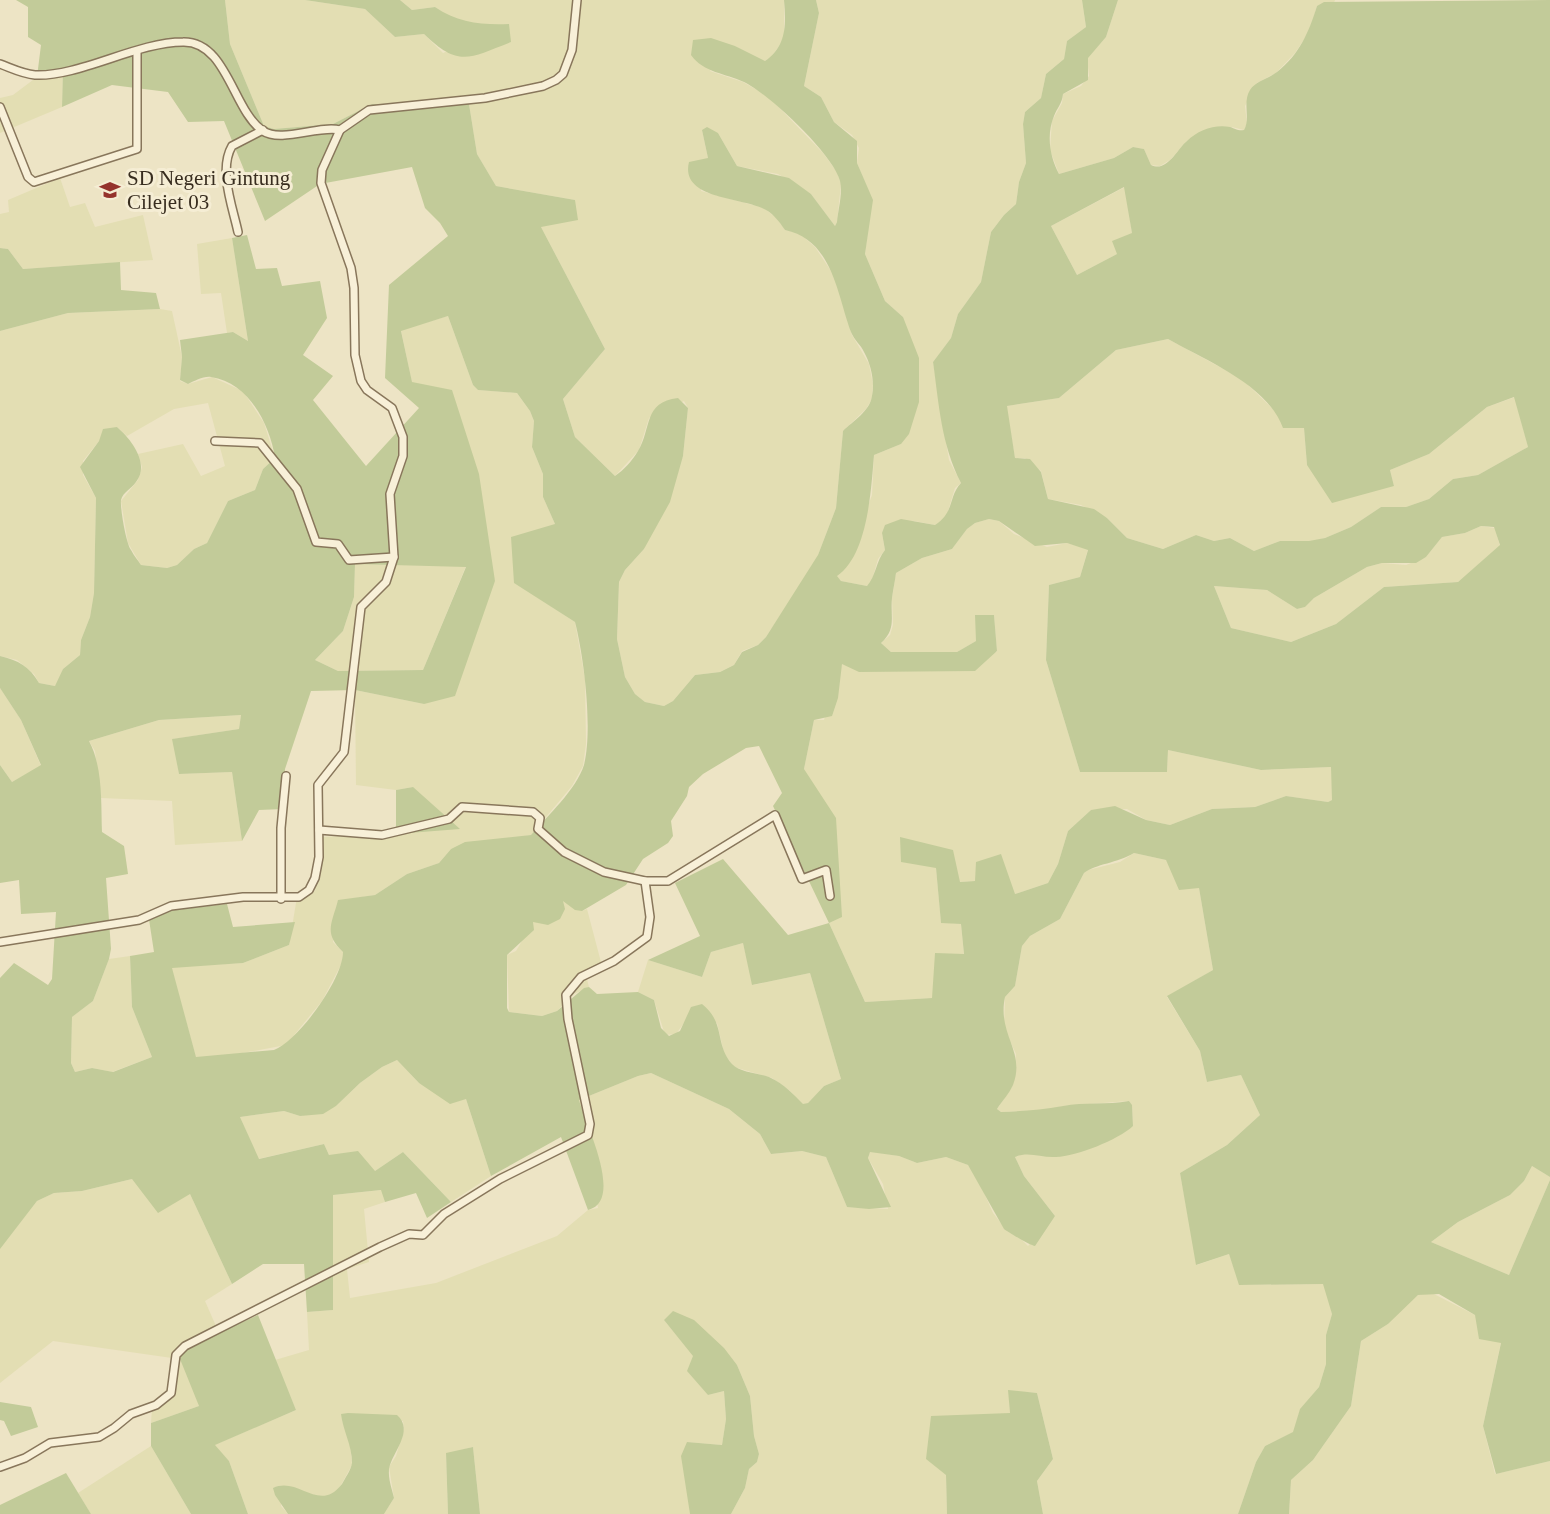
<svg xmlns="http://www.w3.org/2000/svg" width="1550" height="1514" font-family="'Times New Roman',serif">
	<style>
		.farmland { fill: #e3deb3 }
		.green { fill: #c2cb99; fill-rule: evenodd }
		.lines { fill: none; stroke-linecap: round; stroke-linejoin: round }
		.minor-casing { stroke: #88765b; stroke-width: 10 }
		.minor { stroke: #f8f0d8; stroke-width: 7 }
		.labels { text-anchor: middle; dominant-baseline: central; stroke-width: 6; stroke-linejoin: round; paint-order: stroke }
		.poi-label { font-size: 21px; fill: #382d1f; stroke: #f5edd4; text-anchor: start }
	</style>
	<rect width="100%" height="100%" fill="#ede4c5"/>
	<!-- farmland -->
	<g class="farmland">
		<polygon points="225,0 305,0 365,9 395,37 424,34 443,53 509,25 482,25 451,18 435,7 412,10 400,0 784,0 784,39 772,56 765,61 759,60 735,46 710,71 743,82 768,96 823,153 837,172 841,184 837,222 835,226 811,194 778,174 737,166 718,133 702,130 708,158 701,191 764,208 779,220 785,230 799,233 815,247 835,277 852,335 869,364 873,384 872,399 866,409 843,431 836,508 818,555 868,506 872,495 874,455 901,444 903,317 885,301 865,254 872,200 857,163 859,148 852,135 834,122 821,97 804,86 819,13 816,0 1082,0 1086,27 1067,41 1064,59 1046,74 1041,98 1025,112 1023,124 1026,163 1019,182 1016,204 1004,215 991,232 981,282 958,314 951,338 933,362 949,460 961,483 955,488 946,518 935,525 914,521 882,533 885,550 878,559 872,580 867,586 841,581 819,556 766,637 758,645 742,651 734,665 720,672 695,675 673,701 664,706 645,702 635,694 625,677 617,639 619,582 625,570 644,549 683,456 688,408 684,401 649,418 639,450 615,476 575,437 563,399 605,349 541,227 575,200 496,186 477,154 468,98 438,106 372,104 333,124 274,129 264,126 230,44"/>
		<polygon points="1118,0 1335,0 1334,3 1317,6 1309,32 1295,53 1276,73 1257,83 1245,106 1247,124 1244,130 1232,127 1187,141 1170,160 1160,166 1151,165 1144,149 1133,147 1114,158 1059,174 1050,150 1052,121 1062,103 1063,94 1081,86 1089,76 1087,58 1106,37"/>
		<polygon points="63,69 62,107 0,133 0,98 13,95 37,77"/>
		<polygon points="60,178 70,207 85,203 95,227 143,215 153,260 23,269 8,249 0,248 0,214 9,212 8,200"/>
		<polygon points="1125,187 1132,233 1117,254 1077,275 1051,226"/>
		<polygon points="232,238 248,341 233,332 227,333 221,293 201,294 197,244"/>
		<polygon points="160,309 172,311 182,357 180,381 188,384 212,377 243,391 264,423 275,458 263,469 255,490 228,501 207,543 194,549 177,565 167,568 141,565 128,543 121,501 138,480 142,467 138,454 183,444 201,476 225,466 208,403 174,409 127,436 117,427 99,441 83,461 83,475 96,498 94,593 90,617 81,640 80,655 63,669 59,683 55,686 39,683 34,674 17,660 0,656 0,331 68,313"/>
		<polygon points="448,316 473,385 478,390 517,393 530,411 534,421 532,447 543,474 543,497 555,524 514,582 575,622 585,679 586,744 583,766 572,786 531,835 451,849 439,863 407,874 375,895 338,901 333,942 343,952 343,961 322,1001 286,1045 232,1055 196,1058 171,967 243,963 289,945 297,897 315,891 320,837 396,834 413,787 396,790 356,785 355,690 424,704 495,581 412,383 401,330"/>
		<polygon points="1168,339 1242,379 1278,414 1304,428 1307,465 1394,486 1390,470 1429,454 1487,407 1515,397 1528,447 1478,475 1453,479 1429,499 1406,507 1381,507 1351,527 1325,538 1309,542 1280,541 1254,551 1230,538 1214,541 1196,535 1163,549 1127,538 1107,518 1081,505 1048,499 1041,471 1025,458 1015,458 1006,406 1059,398 1116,350"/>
		<polygon points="989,519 999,521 1014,534 1047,547 1067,543 1088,549 1080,577 1049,585 1046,660 1080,772 1167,772 1168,750 1261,770 1332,767 1332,800 1328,802 1286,796 1255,807 1212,809 1170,825 1146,820 1127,809 1091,810 1068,831 1058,864 1048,883 1015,894 975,881 959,882 936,868 941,922 961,924 964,955 932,998 865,1002 829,923 804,769 814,720 824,720 842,664 997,652 994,615 976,641 957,652 891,652 881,643 890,635 893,625 892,598 896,573 922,558 952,549 967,529 975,523"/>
		<polygon points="1481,526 1495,528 1500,546 1458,582 1384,587 1336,624 1291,642 1231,628 1214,586 1267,590 1297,609 1305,607 1314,598 1367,567 1382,563 1406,565 1426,557 1442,537 1465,533"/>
		<polygon points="355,564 466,566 423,670 338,671 315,660 343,631 354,597"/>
		<polygon points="0,688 21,720 41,766 12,782 0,765"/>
		<polygon points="241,715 239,729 173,739 179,774 232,772 242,841 175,845 172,801 101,798 95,751 89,741 159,720"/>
		<polygon points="1134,853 1166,860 1199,888 1213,970 1167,997 1200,1051 1207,1082 1241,1075 1260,1115 1227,1145 1180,1173 1197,1265 1229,1254 1240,1285 1324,1284 1331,1306 1332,1314 1326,1335 1326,1364 1319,1387 1300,1410 1294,1432 1265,1446 1256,1462 1238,1514 1043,1514 1037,1481 1053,1459 1037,1393 1009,1391 1010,1413 946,1475 947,1514 731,1514 745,1488 749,1469 757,1462 759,1454 754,1436 750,1396 737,1365 664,1320 694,1356 708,1395 724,1391 726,1419 722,1445 687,1442 690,1514 480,1514 473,1447 446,1454 448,1514 384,1514 394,1498 389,1467 396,1456 404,1429 403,1421 342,1420 350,1441 352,1465 336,1494 329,1500 315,1501 286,1486 281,1506 288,1514 248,1514 229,1461 214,1445 296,1410 275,1360 309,1350 307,1312 333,1310 333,1195 382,1190 385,1202 364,1209 369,1262 347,1269 350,1298 436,1283 557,1236 588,1210 598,1208 579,1100 638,1076 651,1073 729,1109 760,1134 771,1154 802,1151 826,1157 847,1207 888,1209 883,1184 868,1158 870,1151 899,1156 917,1163 946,1157 968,1165 977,1177 993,1213 1008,1232 1015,1233 1028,1246 1055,1216 1024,1176 1015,1157 1024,1153 1057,1157 1133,1126 1132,1106 1129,1101 1063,1106 1045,1111 1001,1112 997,1109 1012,1087 1016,1054 1004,1028 1005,997 1015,986 1022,946 1030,936 1060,919 1084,873 1088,870 1120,862"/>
		<polygon points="563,900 582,911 587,909 602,966 585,972 589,987 574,994 557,1011 542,1016 509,1012 507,955 516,951 533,922"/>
		<polygon points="743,943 753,985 810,973 841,1079 824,1086 808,1103 803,1105 789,1090 772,1078 734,1067 724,1053 717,1023 690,1015 676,1034 665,1035 654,1000 638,992 648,960 702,977 711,952"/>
		<polygon points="130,956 132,1007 152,1057 112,1072 92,1068 75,1072 71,1063 72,1017 93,1001 109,959"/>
		<polygon points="397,1060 419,1083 466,1099 491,1176 451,1202 403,1152 375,1171 329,1155 324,1144 258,1159 240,1117 284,1111 300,1116 336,1106 360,1083 382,1067"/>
		<polygon points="1532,1166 1550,1177 1550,1180 1509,1275 1431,1242 1458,1222 1510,1195 1524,1181"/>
		<polygon points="132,1179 190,1194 232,1284 205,1301 219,1333 183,1349 199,1406 151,1423 152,1408 173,1393 179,1359 53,1341 0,1383 0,1248 37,1201 54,1193 82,1191"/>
		<polygon points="1432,1293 1475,1315 1501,1342 1483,1426 1495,1474 1550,1461 1550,1514 1289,1514 1291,1480 1313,1460 1351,1406 1361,1341 1388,1324 1410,1300 1418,1295"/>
		<polygon points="151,1446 191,1514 91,1514 78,1493"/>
	</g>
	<!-- green -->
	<g class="green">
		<path d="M16 0H225L230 44 264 126 274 129 333 124 372 104 438 106 468 98 477 154 496 186 575 200 578 220 541 227 605 349 563 399 575 437 615 476C624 470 632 461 638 451 652 428 643 402 678 398L688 408 683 456 670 502 644 549 625 570 619 582 617 639 625 677 635 694 645 702 664 706 673 701 695 675 720 672 734 665 742 652 758 645 766 637 818 555 836 508 843 431C853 421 870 411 872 396 875 382 871 364 864 352 861 345 854 340 851 332 837 295 833 240 785 230 779 221 772 212 762 208 737 197 680 198 689 162L708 158 702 130 707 127 718 133 737 166 789 178 811 194 835 226 837 222C838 210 843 193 840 181 833 154 769 94 744 82 725 73 704 73 691 55L693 40 711 38 735 46 765 61C787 46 786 24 784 0H816L819 13 804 86 821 97 834 122 857 141V163L873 200 865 254 885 301 903 317 919 358V402L909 434 901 444 874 455C871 490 868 555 837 576L841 581 867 586C876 576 876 561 885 550L882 533 885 525 901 519 935 525C955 512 948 497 961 483 941 444 939 404 933 362L951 338 958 314 981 282 991 232 1004 215 1016 204 1019 182 1026 163 1023 124 1025 112 1041 98 1046 74 1064 59 1067 41 1086 27 1082 0H1118L1106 37 1088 58V80L1063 94C1062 104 1057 108 1054 116 1046 135 1050 157 1059 174L1114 158 1133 147 1144 149 1151 165C1167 173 1177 149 1187 141 1198 130 1215 124 1230 127 1236 129 1238 131 1244 130 1251 118 1242 103 1250 90 1256 81 1268 79 1277 72 1299 55 1309 32 1317 6L1324 2 1550 0V1177L1532 1166 1524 1181 1510 1195 1458 1222 1431 1242 1509 1275 1550 1180V1461L1496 1474 1483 1426 1501 1343 1479 1339 1475 1315 1439 1294 1418 1295 1388 1324 1361 1341 1351 1406 1313 1460 1291 1480 1289 1514H1238L1256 1462 1265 1446 1293 1432 1300 1409 1319 1387 1326 1364V1335L1332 1314 1323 1284 1239 1285 1229 1254 1196 1265 1180 1173 1227 1145 1260 1115 1241 1075 1207 1082 1200 1051 1167 996 1213 970 1199 888 1179 890 1166 860 1134 853C1118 863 1095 864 1084 873L1060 919 1030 936 1022 946 1015 986 1005 997C997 1035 1026 1051 1013 1085 1009 1094 1002 1101 997 1109L1001 1112C1023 1111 1041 1110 1063 1106 1084 1102 1107 1105 1129 1101L1132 1105 1133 1126C1118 1140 1077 1156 1056 1157 1041 1158 1029 1151 1015 1157L1024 1176 1055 1216 1035 1246C1031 1246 1008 1232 1004 1229L968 1165 946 1157 917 1163 899 1156 870 1152 868 1158 891 1207 869 1209 847 1207 826 1157 802 1151 771 1154 760 1134 729 1109 651 1073 638 1076 579 1100C585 1123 625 1201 588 1210L561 1137 491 1176 466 1099 450 1104 419 1083 397 1060 382 1067 360 1083 336 1106 323 1114 300 1116 284 1111 240 1117 259 1159 324 1144 329 1155 358 1151 375 1171 403 1152 451 1202 427 1218 416 1193 385 1202 381 1190 333 1195V1310L307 1312 304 1264H263L232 1284 190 1194 158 1213 132 1179 82 1191 54 1193 37 1201 0 1249V978L14 963 48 985 52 979 56 912 21 914 19 880 0 883V765L12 782 41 765 21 720 0 688V656C18 660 30 667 39 683L55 686 63 669 80 655 81 640 90 617 94 593 96 498 80 467 99 441 103 429 117 427C132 440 150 464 136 482 131 489 123 492 121 500 120 508 126 543 131 550 134 556 138 560 141 565L167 568 177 565 194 549 207 543 228 501 255 490 263 469 275 458C270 424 248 382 211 377 203 376 195 381 188 384L180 380 182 357 180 340 233 332 248 341 232 238 247 235 256 269 277 268 282 286 320 281 327 318 303 355 333 376 313 400 366 466 419 408 385 378 389 285 448 236 440 223 425 208 412 167 320 184 265 221 224 121 188 122 168 92 112 85 62 107 63 69 37 77 41 45 28 37V7ZM1124 187 1132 233 1112 241 1117 254 1077 275 1051 226ZM448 316 473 385 478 390 517 393 530 411 534 421 532 447 543 474V497L555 524 511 537 514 583 575 622C584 657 593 729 584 765 576 790 548 815 531 835L465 842 451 849 439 863 407 874 375 895 338 900C332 924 323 933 343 952 343 979 299 1040 274 1050L196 1057 172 968 243 963 289 945 295 922 233 927 227 904 148 913 154 952 130 956 132 1007 152 1057 113 1072 92 1068 75 1072 71 1063 72 1017 93 1001 109 959 111 949 106 878 128 874 124 846 102 832C101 803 103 767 89 741L159 720 241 715 239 729 172 739 179 774 232 772 242 841 259 810 283 809 285 769 311 691 355 690 424 704 455 696 495 581 479 474 452 390 412 382 401 331ZM1168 339C1205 360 1268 385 1283 428H1304L1307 465 1332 503 1394 486 1390 470 1429 454 1487 407 1514 397 1528 447 1478 475 1453 479 1429 499 1406 507H1381L1351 527 1325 538 1309 541H1280L1254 551 1230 538 1214 541 1196 535 1163 549 1127 538 1107 518 1094 509 1048 499 1041 472 1030 459 1015 458 1007 406 1059 398 1116 350ZM989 519 999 521 1035 546 1067 543 1088 550 1080 577 1049 585 1046 660 1080 772H1167L1168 750 1261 770 1331 767 1332 800 1328 802 1286 796 1255 807 1212 809 1170 825 1146 820 1115 806 1091 810 1068 831 1058 864 1048 883 1015 894 1001 854 976 862 975 881 960 882 953 850 900 837 901 862 936 868 941 923 961 924 964 954 935 953 932 998 865 1002 829 923 842 917 836 818 804 769 814 720 832 716 838 698 842 664 859 672 975 671 997 651 994 615H975L976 641 957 652H891L881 643C897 629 890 616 892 598 893 590 895 581 896 573L922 558 952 549 967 529 975 523ZM1481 526 1494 527 1500 545 1458 582 1384 587 1336 624 1291 642 1231 628 1214 586 1267 590 1297 609 1305 607 1314 598 1367 567 1382 563H1416L1426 557 1442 537 1465 533ZM355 564 466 567 423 670 338 671 315 660 343 631 354 597ZM759 746 782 793 773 806 829 923 788 935 723 859 675 883 700 936 648 960 702 977 711 952 743 943 752 985 810 973 841 1079 824 1086 808 1103 803 1104C793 1094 784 1084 771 1078 760 1073 740 1073 732 1064 714 1043 726 1023 702 1004L691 1007 680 1031 669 1036 661 1028 654 1000 638 992 597 994 589 987 584 988 557 1011 542 1016 509 1012 507 1008V955L534 930 533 922 548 925 560 919 565 909 563 901 575 910 582 911 626 885 643 859 668 843 673 836 671 821 687 796 689 787 703 774 746 748Z"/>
		<path d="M305 0H400L412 10 435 7C458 23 482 25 509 24L511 42C469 58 459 68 424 34L395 37 365 9Z"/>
		<polygon points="0,248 8,249 23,269 120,262 121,290 156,293 160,309 68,313 0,331"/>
		<polygon points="413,787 460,829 396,834 396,790"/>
		<polygon points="673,1311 694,1320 724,1348 737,1365 750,1396 754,1436 759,1454 757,1462 749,1469 745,1488 731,1514 690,1514 681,1456 687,1442 722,1445 726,1419 724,1391 708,1395 687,1371 693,1356 664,1320"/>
		<polygon points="258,1315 296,1410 215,1445 229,1461 248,1514 191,1514 151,1446 151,1423 199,1406 180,1359 183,1349"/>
		<polygon points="1008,1390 1037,1393 1053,1459 1037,1481 1043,1514 947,1514 946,1475 926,1459 931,1416 1010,1413"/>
		<polygon points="0,1402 31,1407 38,1427 11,1436 4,1421 0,1420"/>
		<path d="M348 1413 397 1415C415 1431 392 1452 389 1469 388 1479 392 1489 394 1498L384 1514H288L275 1495 273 1488C299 1476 319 1514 342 1484 345 1478 351 1470 352 1463 352 1445 343 1431 341 1414Z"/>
		<polygon points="473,1447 480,1514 448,1514 446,1453"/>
		<polygon points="66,1473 91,1514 0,1514 0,1505"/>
	</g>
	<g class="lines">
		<!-- minor casing -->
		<g class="minor-casing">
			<g id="minor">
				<path d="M0 64C11 68 23 74 35 75 79 77 137 42 183 42 227 41 233 111 263 131 281 143 319 125 340 130L369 110 485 98 543 86 556 80 563 74 572 50 577 0"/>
				<polyline points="0,107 28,177 34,182 137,149 137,51"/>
				<path d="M238 232C233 208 218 170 232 146L263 130"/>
				<polyline points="215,441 260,443 297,489 316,542 338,544 349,560 394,557"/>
				<polyline points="319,830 382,835 449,819 462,807 533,812 540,818 538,829 564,852 604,872 645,881 668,881 775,815 802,879 826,870 830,896"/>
				<polyline points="281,899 281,828 286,776"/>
				<polyline points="0,942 139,920 171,906 243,897 299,897 309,890 315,878 319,857 318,785 344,752 361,607 386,582 394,557 390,494 403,456 403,437 392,408 367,390 361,381 355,355 354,288 351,268 321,183 322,170 340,130"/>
				<polyline points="0,1467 25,1458 50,1443 99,1437 114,1428 131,1414 156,1405 171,1393 176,1355 185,1346 380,1247 409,1234 423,1235 444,1214 500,1179 588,1135 590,1124 568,1019 566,995 581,977 614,961 647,937 650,917 645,881"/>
			</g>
		</g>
		<!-- minor -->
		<use href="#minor" class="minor"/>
	</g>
	<!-- icons -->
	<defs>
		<g id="school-bare" transform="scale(1.62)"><path d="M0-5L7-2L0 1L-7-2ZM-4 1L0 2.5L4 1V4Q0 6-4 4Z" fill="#95332d" stroke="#f5edd4" stroke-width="2.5" paint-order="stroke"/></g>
	</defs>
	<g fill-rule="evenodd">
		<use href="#school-bare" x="110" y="190"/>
	</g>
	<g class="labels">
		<!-- poi labels -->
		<g class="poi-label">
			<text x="127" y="178">SD Negeri Gintung<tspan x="127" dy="24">Cilejet 03</tspan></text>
		</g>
	</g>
</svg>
